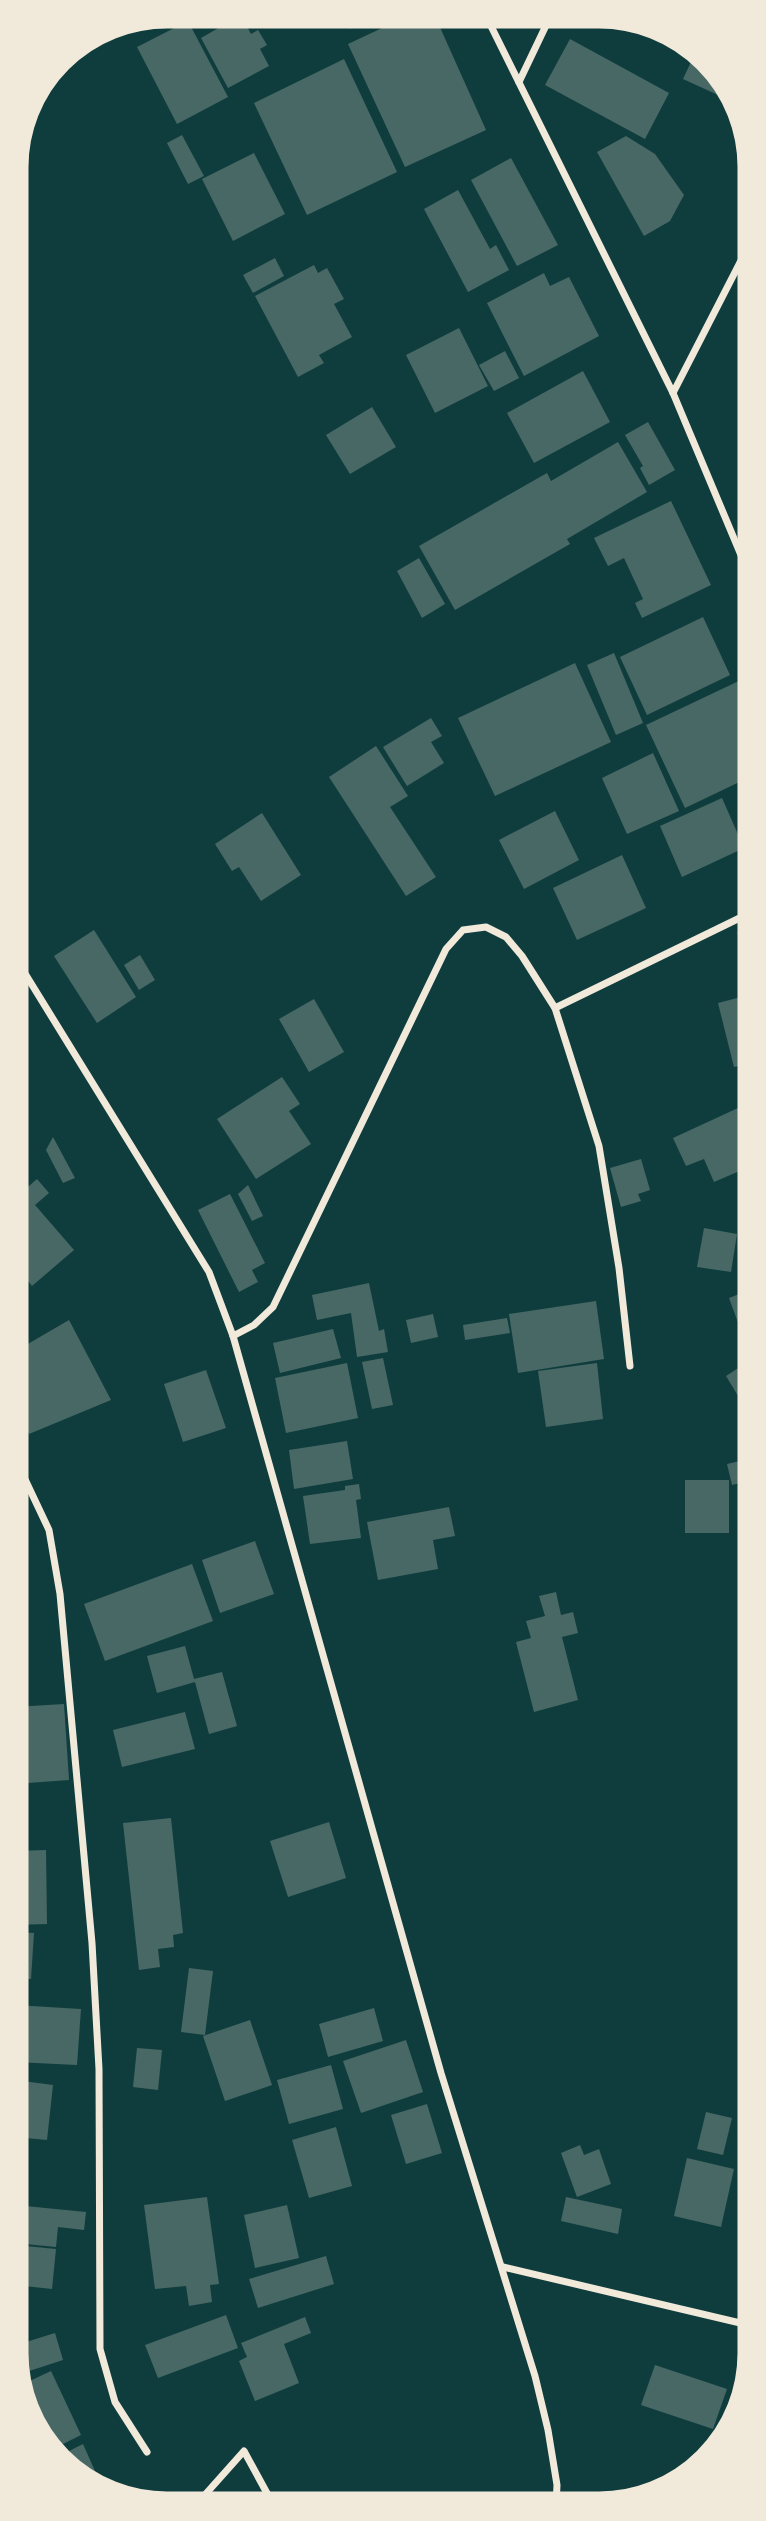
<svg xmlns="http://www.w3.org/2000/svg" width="766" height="2521" font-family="Helvetica,sans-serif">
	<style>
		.building { fill: #486865 }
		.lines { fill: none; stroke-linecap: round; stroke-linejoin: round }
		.minor { stroke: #f1e9da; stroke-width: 7 }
		.rim { fill: none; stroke: #f1e9da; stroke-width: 9 }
	</style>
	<rect width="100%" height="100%" fill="#0f3d3e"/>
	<!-- building -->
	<g class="building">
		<polygon points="341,13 378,14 350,29"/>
		<polygon points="412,14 434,14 486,130 405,167 348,44"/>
		<polygon points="241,15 251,34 258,30 267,45 260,49 269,66 228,88 201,38"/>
		<polygon points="188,21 228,97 177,124 137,47"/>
		<polygon points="570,39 669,93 645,139 545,85"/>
		<polygon points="696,51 708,58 715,71 714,74 718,76 731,101 683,79"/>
		<polygon points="344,59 397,172 307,215 254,103"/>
		<polygon points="182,135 204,176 188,184 167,143"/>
		<polygon points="626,136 655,154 684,195 670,221 644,236 597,152"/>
		<polygon points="254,153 285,214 233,241 202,179"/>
		<polygon points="511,158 558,245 517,266 471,180"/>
		<polygon points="458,190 490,249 496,245 509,270 468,292 424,209"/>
		<polygon points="275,258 284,276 253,293 243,275"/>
		<polygon points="314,265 318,273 327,268 344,299 334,304 352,337 319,355 324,363 298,377 255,296"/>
		<polygon points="544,273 550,286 569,277 599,336 524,376 487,303"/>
		<polygon points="748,322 751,323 751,340 742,336"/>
		<polygon points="459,328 488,386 435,413 406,355"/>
		<polygon points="505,351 519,378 494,391 479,365"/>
		<polygon points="583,371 610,422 534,463 507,413"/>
		<polygon points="372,407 396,447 350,474 326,435"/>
		<polygon points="648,422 675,470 649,485 640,468 643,466 625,435"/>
		<polygon points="618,442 647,492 567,539 570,544 455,610 419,546 547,473 551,481"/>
		<polygon points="671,501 711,585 642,618 635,603 643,599 624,558 608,566 594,538"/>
		<polygon points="419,558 445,604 422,618 397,571"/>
		<polygon points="703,617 730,675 647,715 620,657"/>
		<polygon points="614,653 643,723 616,735 587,665"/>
		<polygon points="575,663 611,742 495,796 458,718"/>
		<polygon points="743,679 751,697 752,776 685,808 646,725"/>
		<polygon points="431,718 442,736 431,742 444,763 407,786 383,747"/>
		<polygon points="376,746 408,796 390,807 436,877 406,896 329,777"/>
		<polygon points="653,753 679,811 627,834 602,778"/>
		<polygon points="722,798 744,848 682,877 660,826"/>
		<polygon points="555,811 579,860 524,889 499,840"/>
		<polygon points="262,813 301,875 261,901 239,867 232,871 215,844"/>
		<polygon points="622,855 646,908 577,940 553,888"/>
		<polygon points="752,928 752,975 751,976 737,932"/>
		<polygon points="94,930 136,997 97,1023 54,956"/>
		<polygon points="140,955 155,980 139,990 124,965"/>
		<polygon points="741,997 752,1038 752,1063 734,1067 718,1003"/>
		<polygon points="314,999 344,1052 309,1072 279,1019"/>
		<polygon points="282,1077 300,1104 289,1111 311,1144 256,1179 217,1119"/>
		<polygon points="738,1108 752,1140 752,1156 746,1158 749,1167 714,1182 704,1159 686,1166 673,1138"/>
		<polygon points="53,1137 75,1178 63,1183 46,1150"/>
		<polygon points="641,1159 650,1190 638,1194 641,1201 621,1207 610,1168"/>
		<polygon points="37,1179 49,1193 35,1205 74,1250 32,1286 14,1263 14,1199"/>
		<polygon points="248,1185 263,1216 252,1221 238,1194"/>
		<polygon points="230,1194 265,1263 252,1270 258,1282 239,1292 198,1210"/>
		<polygon points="704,1228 737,1234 731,1272 697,1267"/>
		<polygon points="369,1283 379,1331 384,1329 388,1352 357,1357 351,1313 317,1320 312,1295"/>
		<polygon points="752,1289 752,1348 748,1350 729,1298"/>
		<polygon points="596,1301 604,1359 518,1373 509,1314"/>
		<polygon points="433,1314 438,1337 411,1343 406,1320"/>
		<polygon points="507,1318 510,1333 465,1340 463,1325"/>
		<polygon points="69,1320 111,1400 29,1434 14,1407 14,1352"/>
		<polygon points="14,1321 24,1335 14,1342"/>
		<polygon points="333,1329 341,1358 280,1373 273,1343"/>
		<polygon points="383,1358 393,1405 372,1409 362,1362"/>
		<polygon points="752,1359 752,1419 726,1376"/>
		<polygon points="347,1363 358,1418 286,1433 275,1378"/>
		<polygon points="597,1363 603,1419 546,1427 538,1371"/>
		<polygon points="206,1370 226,1428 183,1442 164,1384"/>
		<polygon points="347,1441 353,1479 294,1489 289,1450"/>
		<polygon points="744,1460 749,1481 732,1485 727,1464"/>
		<rect x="685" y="1480" width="44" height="53"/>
		<polygon points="359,1484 361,1499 356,1500 361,1538 310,1544 303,1496 345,1490 345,1486"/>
		<polygon points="449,1507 455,1536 433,1540 438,1569 378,1580 367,1522"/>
		<polygon points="255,1541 274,1594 220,1613 202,1560"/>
		<polygon points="192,1564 213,1621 105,1661 84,1604"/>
		<polygon points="556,1592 561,1615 573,1612 578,1633 562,1637 578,1700 534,1712 516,1642 531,1638 526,1621 545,1616 539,1596"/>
		<polygon points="185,1646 194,1679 222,1672 237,1726 209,1734 195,1682 157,1693 147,1656"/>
		<polygon points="64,1704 69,1780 14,1784 14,1707"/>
		<polygon points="185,1712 195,1749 122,1767 113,1730"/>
		<polygon points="171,1818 183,1933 173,1935 174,1947 158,1949 160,1967 139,1970 123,1823"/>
		<polygon points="329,1822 346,1878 288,1897 270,1841"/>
		<polygon points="46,1850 47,1924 15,1925 15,1851"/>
		<polygon points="15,1932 34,1933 31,1979 15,1978"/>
		<polygon points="189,1968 213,1971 205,2035 181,2032"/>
		<polygon points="15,2005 81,2009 77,2065 15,2062"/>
		<polygon points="374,2008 383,2041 328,2057 319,2024"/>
		<polygon points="250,2020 272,2085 225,2101 203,2036"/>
		<polygon points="406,2040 423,2092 361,2113 343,2061"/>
		<polygon points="137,2048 162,2050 158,2090 133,2087"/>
		<polygon points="331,2065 343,2109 289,2124 277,2080"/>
		<polygon points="15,2080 53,2085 47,2140 15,2137"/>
		<polygon points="427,2104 442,2153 406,2164 391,2115"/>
		<polygon points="706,2112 732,2118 723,2155 697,2149"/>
		<polygon points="336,2127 352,2186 309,2198 292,2140"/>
		<polygon points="580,2145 584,2155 599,2149 611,2184 577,2197 561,2153"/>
		<polygon points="687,2158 734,2169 721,2227 674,2216"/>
		<polygon points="207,2197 219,2284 210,2285 212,2302 189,2306 186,2286 155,2289 144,2205"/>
		<polygon points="566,2197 622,2209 618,2234 561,2221"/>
		<polygon points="15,2205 86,2212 84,2230 58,2227 56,2247 15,2243"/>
		<polygon points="287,2205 299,2258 255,2268 244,2215"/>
		<polygon points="15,2245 56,2249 52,2289 15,2285"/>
		<polygon points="326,2256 334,2284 258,2308 249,2279"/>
		<polygon points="226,2315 238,2348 158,2378 145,2345"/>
		<polygon points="305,2317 311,2333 284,2344 299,2383 255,2401 239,2361 247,2357 241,2343"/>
		<polygon points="21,2328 26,2342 55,2333 63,2360 17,2375 15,2368 15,2330"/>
		<polygon points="655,2365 727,2389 713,2429 641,2405"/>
		<polygon points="51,2371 81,2435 51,2450 17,2387"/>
		<polygon points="83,2444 102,2487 58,2463 55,2458"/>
	</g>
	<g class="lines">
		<!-- minor -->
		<g class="minor">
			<polyline points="485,14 673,393 751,579"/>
			<polyline points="519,82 551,15"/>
			<polyline points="673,393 751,241"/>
			<polyline points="13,954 209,1272 233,1336 441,2073 535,2376 548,2430 557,2485 556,2506"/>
			<polyline points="555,1008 752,912"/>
			<polyline points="233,1336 254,1325 273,1307 446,949 463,930 486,927 506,937 522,956 555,1008 599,1146 619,1268 630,1366"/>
			<polyline points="14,1456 49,1530 60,1594 92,1943 99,2069 100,2349 115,2402 147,2452"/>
			<polyline points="503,2267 753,2326"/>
			<polyline points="195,2506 244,2451 274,2506"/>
		</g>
	</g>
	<!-- crop -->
	<path d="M0 0H766V2521H0ZM167 24H599A143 143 0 0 1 742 167V2353A143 143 0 0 1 599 2496H167A143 143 0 0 1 24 2353V167A143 143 0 0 1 167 24Z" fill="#f1e9da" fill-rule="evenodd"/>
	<path class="rim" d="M167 24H599A143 143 0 0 1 742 167V2353A143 143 0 0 1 599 2496H167A143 143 0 0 1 24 2353V167A143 143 0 0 1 167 24Z"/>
</svg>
